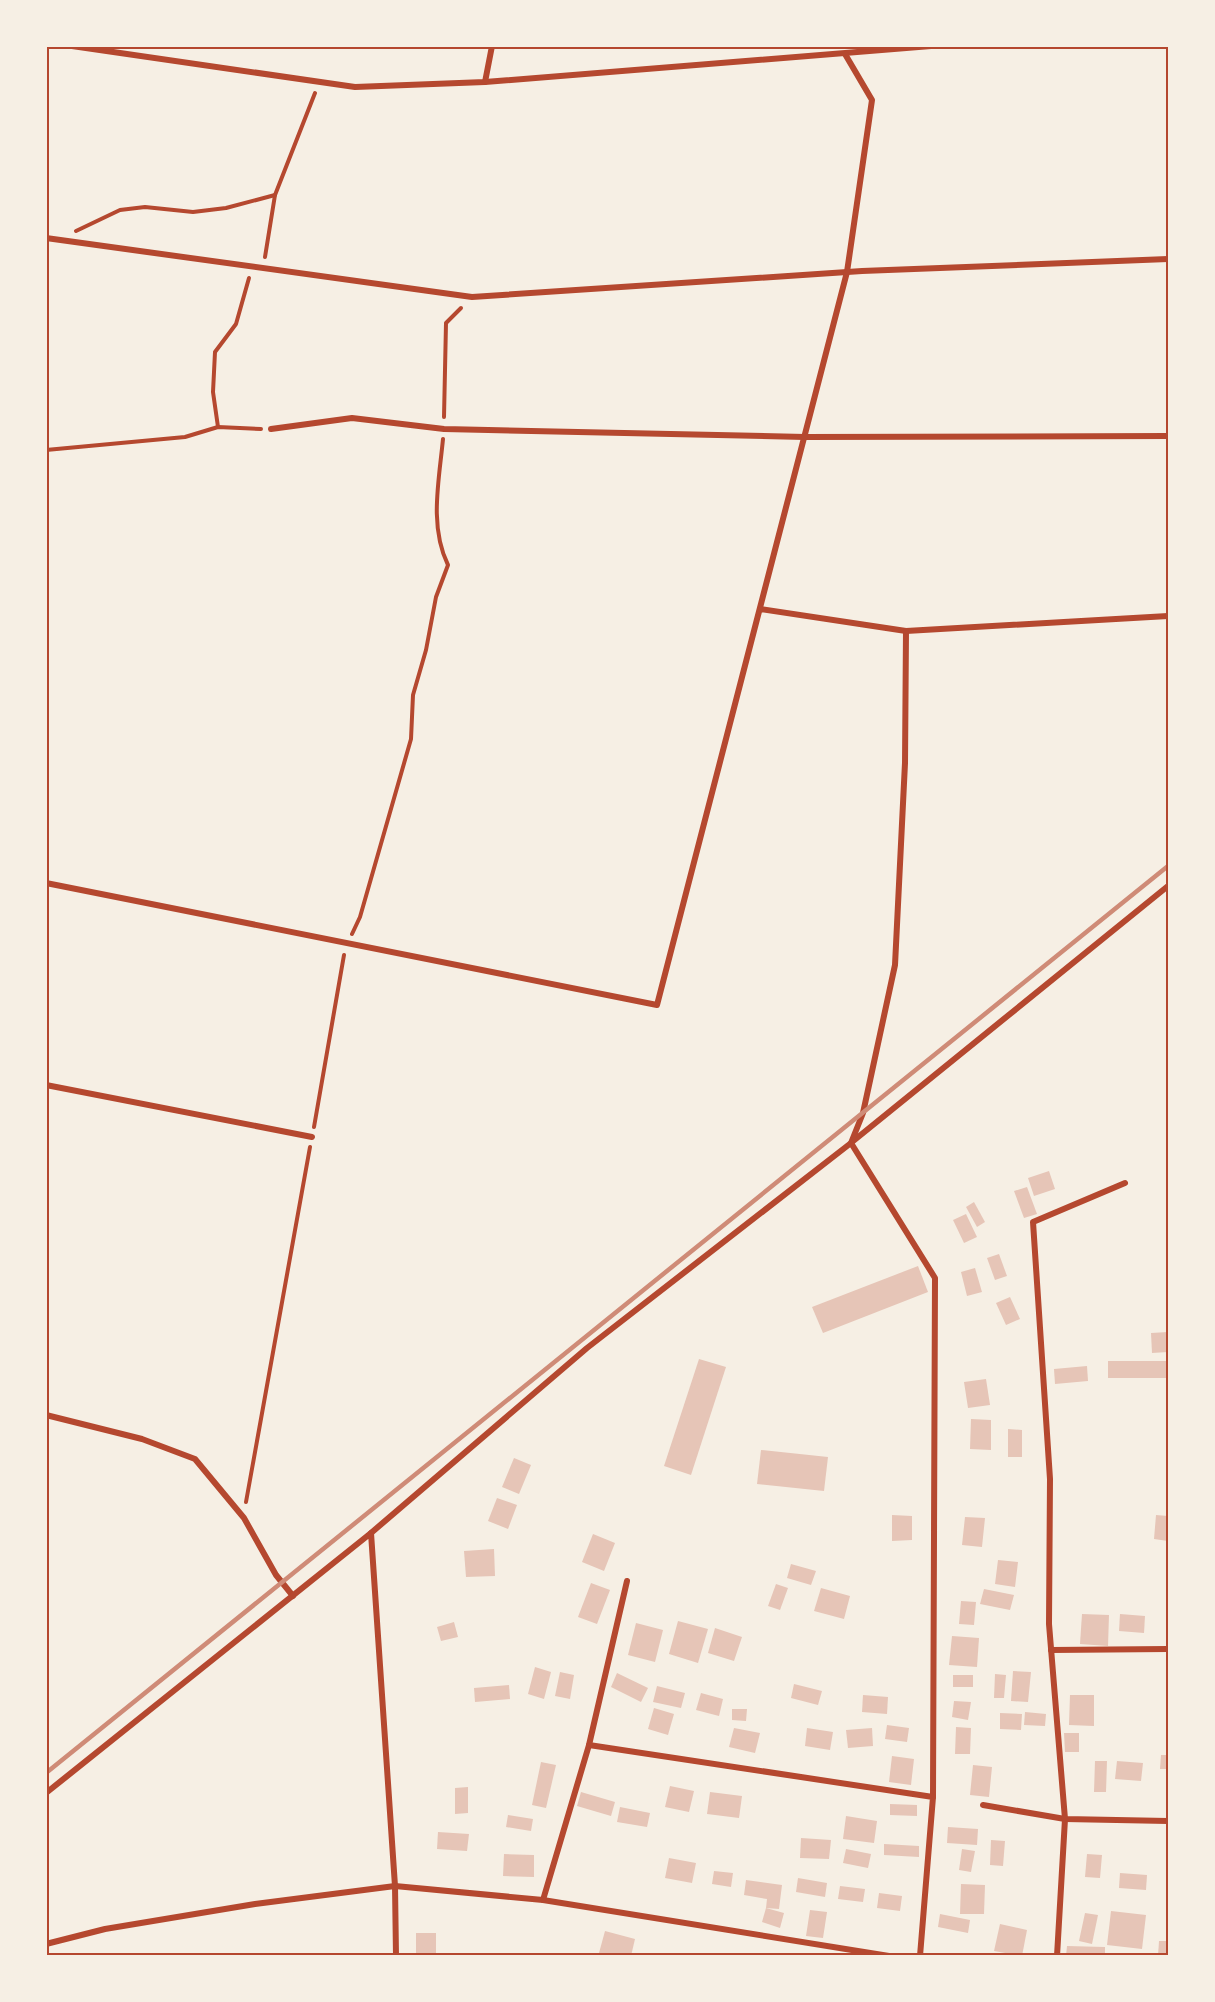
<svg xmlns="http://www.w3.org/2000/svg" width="1215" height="2002" font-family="Signika,sans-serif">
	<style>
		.building { fill: #e6c5b7 }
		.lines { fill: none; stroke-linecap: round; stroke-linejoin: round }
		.path { stroke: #b5482f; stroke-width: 4 }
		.minor { stroke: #b5482f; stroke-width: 6 }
		.rail { stroke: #cf8b77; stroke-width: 4.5 }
		.neatline { fill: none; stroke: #b5482f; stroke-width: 2 }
	</style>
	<rect width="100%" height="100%" fill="#f6efe4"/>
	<!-- building -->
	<g class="building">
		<polygon points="1049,1171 1055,1189 1034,1196 1028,1178"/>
		<polygon points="1027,1187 1037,1214 1024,1218 1014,1191"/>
		<polygon points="974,1202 985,1222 977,1227 966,1207"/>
		<polygon points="966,1214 977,1237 964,1243 953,1220"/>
		<polygon points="999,1254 1007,1276 995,1280 987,1258"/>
		<polygon points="918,1266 928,1292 823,1333 812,1307"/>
		<polygon points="975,1268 982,1292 967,1296 961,1272"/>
		<polygon points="1010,1297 1020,1319 1006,1325 996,1303"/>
		<polygon points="1168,1332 1168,1352 1152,1353 1151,1333"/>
		<polygon points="699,1359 726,1367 691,1475 664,1466"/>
		<rect x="1108" y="1361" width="60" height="17"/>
		<polygon points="1087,1366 1088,1381 1055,1384 1054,1369"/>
		<polygon points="986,1379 990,1405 968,1408 964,1382"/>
		<polygon points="971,1419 991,1420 991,1450 970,1449"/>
		<polygon points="1008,1429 1022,1430 1022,1457 1008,1457"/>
		<polygon points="761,1450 828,1457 824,1491 757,1484"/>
		<polygon points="514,1458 531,1465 519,1494 502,1487"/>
		<polygon points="497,1498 517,1505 508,1529 488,1521"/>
		<polygon points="892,1515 912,1516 912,1540 892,1541"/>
		<polygon points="1156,1515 1168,1516 1168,1541 1154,1539"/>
		<polygon points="965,1517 985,1518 982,1547 962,1545"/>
		<polygon points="593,1534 615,1543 604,1571 582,1562"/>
		<polygon points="494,1549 495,1576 466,1577 464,1551"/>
		<polygon points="998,1560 1018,1562 1015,1587 995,1584"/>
		<polygon points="791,1564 816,1571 811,1585 787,1578"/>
		<polygon points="591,1583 610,1590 597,1624 578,1617"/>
		<polygon points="776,1584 788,1588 780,1610 768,1606"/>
		<polygon points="821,1588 850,1596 844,1619 814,1611"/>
		<polygon points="984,1589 1014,1595 1010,1610 980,1604"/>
		<polygon points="961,1601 976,1602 974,1625 959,1624"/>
		<polygon points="1082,1614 1109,1615 1108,1646 1080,1644"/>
		<polygon points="1120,1614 1145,1616 1144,1633 1119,1631"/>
		<polygon points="678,1621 708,1629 698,1663 669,1654"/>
		<polygon points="454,1622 458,1637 441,1641 437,1627"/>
		<polygon points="636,1623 663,1630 655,1662 628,1655"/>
		<polygon points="715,1628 742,1637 734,1661 708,1653"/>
		<polygon points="952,1636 979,1638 977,1667 949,1665"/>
		<polygon points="535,1667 551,1672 544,1699 528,1694"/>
		<polygon points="1013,1671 1031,1672 1028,1702 1011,1701"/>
		<polygon points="560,1672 574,1675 570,1699 555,1696"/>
		<polygon points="617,1673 648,1688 641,1702 611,1687"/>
		<polygon points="995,1674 1006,1675 1004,1698 994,1698"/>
		<rect x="953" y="1675" width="20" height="12"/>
		<polygon points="794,1684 822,1691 818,1705 791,1698"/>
		<polygon points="509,1685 510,1699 475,1702 474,1688"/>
		<polygon points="657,1686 685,1693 681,1708 653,1702"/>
		<polygon points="701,1693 723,1699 719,1716 696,1710"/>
		<polygon points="863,1695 888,1697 887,1714 862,1712"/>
		<polygon points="1070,1695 1094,1695 1094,1726 1069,1725"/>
		<polygon points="954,1701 971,1702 968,1720 952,1717"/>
		<polygon points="654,1708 674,1714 668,1735 648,1729"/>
		<polygon points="732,1709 747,1709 746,1721 732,1720"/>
		<polygon points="1025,1712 1046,1714 1045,1726 1024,1725"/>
		<polygon points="1000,1713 1022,1714 1021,1730 1000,1729"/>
		<polygon points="887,1725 909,1728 907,1742 885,1739"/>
		<polygon points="956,1727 971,1728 970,1754 955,1754"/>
		<polygon points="734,1728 760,1733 755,1753 729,1747"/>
		<polygon points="807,1728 833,1732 830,1750 805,1746"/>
		<polygon points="872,1728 873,1746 848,1748 846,1730"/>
		<polygon points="1064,1733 1079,1733 1079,1752 1065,1752"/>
		<polygon points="1161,1755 1168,1755 1168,1769 1160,1769"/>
		<polygon points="892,1756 914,1759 911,1785 889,1782"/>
		<polygon points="1095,1761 1107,1761 1106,1792 1094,1792"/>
		<polygon points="1117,1761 1143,1763 1141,1781 1115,1779"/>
		<polygon points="541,1762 556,1765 546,1808 532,1805"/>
		<polygon points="973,1765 992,1767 989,1797 970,1795"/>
		<polygon points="670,1786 694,1791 689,1812 665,1807"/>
		<polygon points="468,1787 468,1813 455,1814 455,1788"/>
		<polygon points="581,1792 615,1802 611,1816 577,1806"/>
		<polygon points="710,1792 742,1796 739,1818 707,1814"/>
		<polygon points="890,1804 917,1805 917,1816 890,1815"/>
		<polygon points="620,1807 650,1813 647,1827 617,1822"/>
		<polygon points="508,1815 533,1819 531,1831 506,1827"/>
		<polygon points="846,1816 877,1821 874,1843 843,1839"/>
		<polygon points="948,1827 978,1829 977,1845 947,1843"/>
		<polygon points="438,1832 469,1834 467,1851 437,1849"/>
		<polygon points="801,1838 831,1840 829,1859 800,1858"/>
		<polygon points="991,1840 1005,1841 1003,1866 990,1865"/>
		<polygon points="884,1844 919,1846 919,1857 884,1855"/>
		<polygon points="846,1849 871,1854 868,1868 843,1863"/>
		<polygon points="962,1849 975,1851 971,1872 959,1870"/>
		<polygon points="504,1854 534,1855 534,1877 503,1876"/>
		<polygon points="1087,1854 1102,1855 1100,1878 1085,1877"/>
		<polygon points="669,1858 696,1863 692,1883 665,1878"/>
		<polygon points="714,1871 733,1873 731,1887 712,1884"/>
		<polygon points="1120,1873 1147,1875 1146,1890 1119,1888"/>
		<polygon points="798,1878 827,1883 825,1897 796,1892"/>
		<polygon points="746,1880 782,1885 779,1909 766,1908 767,1899 744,1895"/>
		<polygon points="961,1884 985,1885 984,1914 960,1914"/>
		<polygon points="840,1886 865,1889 863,1902 838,1899"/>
		<polygon points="879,1893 902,1896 900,1911 877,1908"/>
		<polygon points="766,1908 784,1913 780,1928 762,1922"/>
		<polygon points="810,1910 827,1912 823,1938 806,1936"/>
		<polygon points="1111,1911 1146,1915 1142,1949 1107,1945"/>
		<polygon points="1085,1913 1098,1915 1092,1944 1079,1941"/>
		<polygon points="940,1914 970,1920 968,1933 938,1927"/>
		<polygon points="1000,1924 1027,1930 1022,1956 994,1951"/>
		<polygon points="605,1931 635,1939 631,1956 599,1953"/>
		<rect x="416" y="1933" width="20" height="23"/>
		<polygon points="1159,1941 1168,1941 1168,1956 1158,1956"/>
		<polygon points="1067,1946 1105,1947 1105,1956 1066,1956"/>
	</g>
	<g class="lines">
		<!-- path -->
		<g class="path">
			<polyline points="76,231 120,210 145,207 193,212 226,208 275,195"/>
			<polyline points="265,257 275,195 315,93"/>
			<polyline points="444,417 446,323 461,308"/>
			<polyline points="218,427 213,392 215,352 236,324 249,278"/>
			<polyline points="46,450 185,437 218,427 261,429"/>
			<path d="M352 934 360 917 411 739 413 695 426 650 436 597 448 565C429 526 439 481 443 439"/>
			<polyline points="314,1127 344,955"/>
			<polyline points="246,1502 310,1147"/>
		</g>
		<!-- minor -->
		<g class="minor">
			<polyline points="72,46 355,87 485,82 931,46"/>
			<polyline points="485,82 492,46"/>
			<polyline points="46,238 472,297 862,271 1168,259"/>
			<polyline points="271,429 352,418 444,429 805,437 1168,436"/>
			<polyline points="760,609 906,631 1168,616"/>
			<polyline points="46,883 657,1005 847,272 872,100 845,54"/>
			<polyline points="46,1085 312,1137"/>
			<polyline points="852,1142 1168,886"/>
			<polyline points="851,1143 863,1113 895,965 905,763 906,631"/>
			<polyline points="46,1415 142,1439 195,1459 244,1518 276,1575 293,1596"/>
			<polyline points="371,1533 587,1348 851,1143 935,1278 933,1797"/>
			<polyline points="1051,1650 1168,1649"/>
			<polyline points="589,1745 627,1581"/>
			<polyline points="46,1793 371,1533 395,1886 396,1956"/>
			<polyline points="983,1805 1065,1819 1168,1821"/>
			<polyline points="543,1900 889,1956"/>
			<polyline points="46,1944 105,1929 255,1904 395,1886 543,1900 589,1745 933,1797 920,1956"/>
			<polyline points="1057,1956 1065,1819 1049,1624 1050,1479 1033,1222 1125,1183"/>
		</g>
		<!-- rail -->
		<polyline class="rail" points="46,1773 1168,866"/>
	</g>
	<!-- border -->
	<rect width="1215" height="2002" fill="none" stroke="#f6efe4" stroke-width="96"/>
	<rect x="48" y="48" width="1119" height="1906" class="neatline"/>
</svg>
